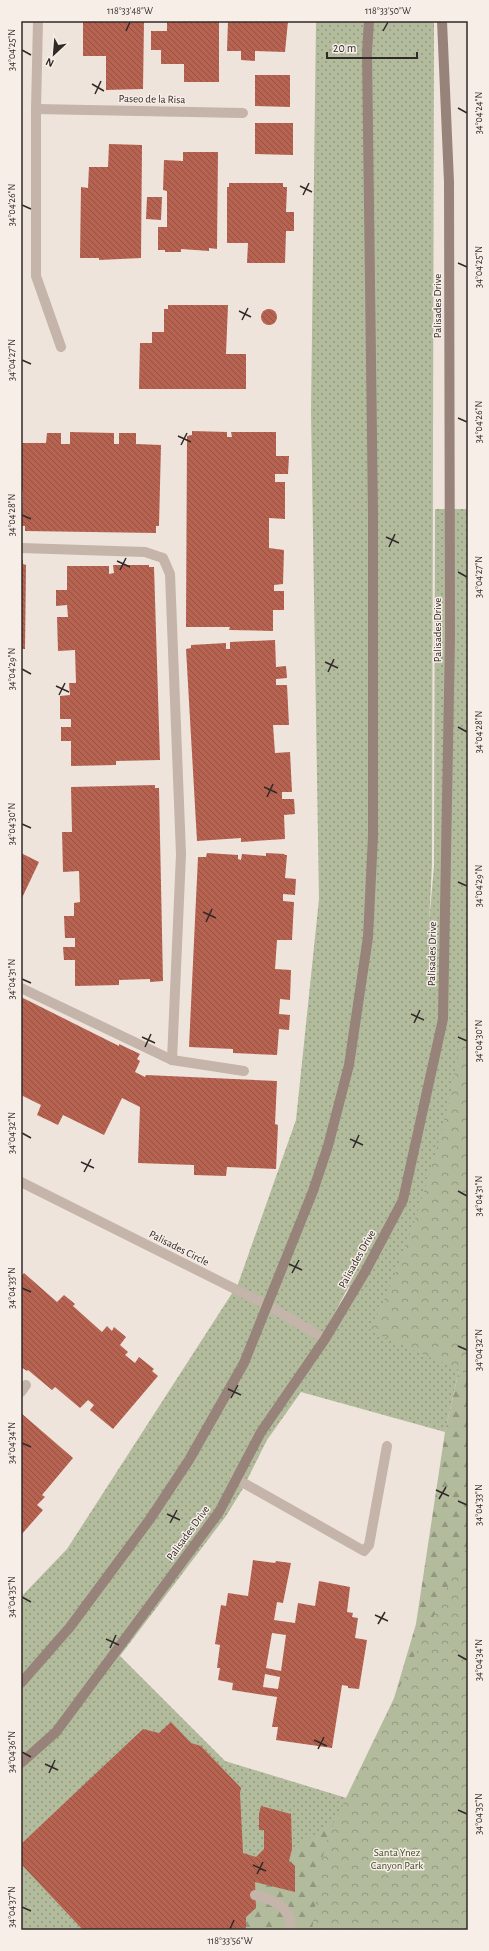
<svg xmlns="http://www.w3.org/2000/svg" width="489" height="1951" font-family="'Alegreya Sans',sans-serif">
	<style>
		.grass { fill: url(#grass-dots); fill-rule: evenodd }
		.forest { fill: url(#forest-firs) }
		.park { fill: url(#park-crowns) }
		.building { fill: url(#building-back-hatch); fill-rule: evenodd }
		.lines { fill: none; stroke-linecap: round; stroke-linejoin: round }
		.lane { stroke: #c4b4a9; stroke-width: 10 }
		.street { stroke: #c4b4a9; stroke-width: 10 }
		.secondary { stroke: #98837a; stroke-width: 10 }
		.ticks { fill: none; stroke: #322a28; stroke-width: 1.5 }
		.labels { text-anchor: middle; dominant-baseline: central; stroke-width: 3; stroke-linejoin: round; paint-order: stroke }
		.street-label { font-size: 11px; fill: #322a28; stroke: #f6eee7 }
		.park-label { font-size: 11px; fill: #444e2e; stroke: #f6eee7 }
		.neatline { fill: none; stroke: #322a28; stroke-width: 1.5 }
		.ticks-label { font-size: 10px; text-anchor: middle; fill: #322a28 }
	</style>
	<defs>
		<pattern id="grass-dots" width="8" height="8" patternUnits="userSpaceOnUse"><rect width="8" height="8" fill="#b3bb9d"/><path d="M2 2h.1M6 6h.1" fill="none" stroke="#929880" stroke-width="1.8" stroke-linecap="round"/></pattern>
		<pattern id="forest-firs" width="22" height="20" patternUnits="userSpaceOnUse"><rect width="22" height="20" fill="#b3bb9d"/><path d="M5 1l3.5 6h-7zM16 11l3.5 6h-7z" fill="#929880"/></pattern>
		<pattern id="park-crowns" width="20" height="18" patternUnits="userSpaceOnUse"><rect width="20" height="18" fill="#b3bb9d"/><path d="M2 6a3 3 0 1 1 6 0M12 15a3 3 0 1 1 6 0" fill="none" stroke="#929880"/></pattern>
		<pattern id="building-back-hatch" width="6" height="6" patternUnits="userSpaceOnUse"><rect width="6" height="6" fill="#b66351"/><path d="M-1 5l2 2M0 0l6 6M5-1l2 2" fill="none" stroke="#955243"/></pattern>
	</defs>
	<rect width="100%" height="100%" fill="#eee4db"/>
	<!-- grass -->
	<path class="grass" d="M316 21H434L432 865 429 923 434 866 435 509H468V1352H463L445 1432 301 1392 267 1440 242 1490 226 1516 120 1656 225 1761 363 1803 229 1930H21V1597L67 1549 238 1284 296 1120 319 899 311 412ZM351 1282 331 1336 324 1333Z"/>
	<!-- forest -->
	<polygon class="forest" points="463,1352 468,1352 468,1930 229,1930 224,1894 363,1803 416,1624 445,1432"/>
	<!-- park -->
	<g class="park">
		<path d="M468 983V1374L370 1331C408 1251 434 1168 453 1082 460 1049 463 1016 468 983Z"/>
		<polygon points="468,1545 468,1930 312,1930 321,1862 330,1831"/>
	</g>
	<!-- building -->
	<g class="building">
		<polygon points="83,21 144,21 143,89 106,90 106,56 83,56"/>
		<polygon points="167,21 219,21 219,82 184,82 184,64 161,64 161,50 151,50 151,31 167,31"/>
		<polygon points="228,21 288,21 285,52 255,51 255,61 241,60 241,51 227,51"/>
		<polygon points="255,75 290,75 290,107 255,106"/>
		<polygon points="255,123 293,123 293,155 255,154"/>
		<polygon points="109,144 142,145 141,258 99,260 99,258 80,258 81,187 88,188 89,167 108,167"/>
		<polygon points="183,152 218,152 217,249 209,248 209,251 181,249 181,252 165,252 165,250 158,250 158,227 167,227 167,191 163,190 164,160 183,161"/>
		<polygon points="229,183 283,183 283,187 287,187 286,212 294,212 294,231 286,231 285,263 247,263 248,243 227,243 227,187 229,187"/>
		<polygon points="147,197 162,197 161,220 146,219"/>
		<polygon points="168,305 228,305 226,354 246,354 246,389 139,389 140,343 152,343 152,332 164,332 164,309 168,309"/>
		<circle cx="269" cy="317" r="8"/>
		<polygon points="192,431 227,432 227,437 232,437 231,432 276,432 276,456 289,456 288,474 275,474 275,482 285,482 285,519 269,518 269,548 284,550 283,584 274,585 274,591 284,591 284,610 273,610 273,631 229,630 230,627 186,627 187,436 192,435"/>
		<polygon points="70,432 114,433 114,444 119,444 119,433 136,433 136,444 161,445 159,526 156,526 156,533 25,531 25,526 22,526 23,491 21,491 22,443 46,443 47,433 61,433 61,444 70,444"/>
		<polygon points="21,560 23,560 23,564 26,565 25,649 21,649"/>
		<polygon points="113,565 149,565 149,567 154,567 160,760 116,761 116,765 71,766 71,741 61,741 61,727 71,727 71,719 60,719 60,696 70,695 69,683 76,683 75,650 58,651 57,617 68,617 67,605 56,606 56,590 67,590 67,566 109,566 109,574 114,573"/>
		<polygon points="275,640 276,667 286,666 287,678 276,679 276,685 287,685 289,725 273,725 275,753 290,752 292,792 282,792 282,799 294,799 295,814 284,815 285,839 241,842 241,838 197,841 186,649 191,648 191,645 226,643 226,649 230,649 230,642"/>
		<polygon points="155,785 155,788 159,788 163,981 150,982 150,979 119,980 119,985 75,986 75,960 64,960 63,947 75,947 75,938 65,938 64,916 74,916 74,903 80,902 79,871 63,872 62,832 72,832 71,787"/>
		<polygon points="21,853 39,862 21,900"/>
		<polygon points="207,853 238,855 238,859 241,860 242,854 266,856 266,853 285,854 284,855 287,855 285,878 296,879 295,895 283,894 283,901 294,902 292,940 277,940 275,969 291,970 290,1000 280,999 279,1014 290,1015 289,1030 279,1029 277,1055 233,1053 233,1049 189,1047 198,857 206,857"/>
		<polygon points="21,997 119,1046 119,1044 140,1054 137,1059 140,1061 135,1072 145,1077 146,1075 277,1081 275,1124 278,1125 276,1169 227,1167 226,1176 194,1175 194,1165 138,1163 140,1107 122,1098 104,1135 63,1115 58,1125 37,1115 41,1105 21,1095"/>
		<polygon points="24,1273 57,1302 64,1295 75,1304 73,1306 102,1332 107,1326 112,1331 114,1327 126,1337 120,1345 128,1352 125,1355 135,1363 139,1357 154,1369 152,1371 158,1376 113,1429 90,1410 94,1405 88,1400 80,1408 55,1387 52,1390 28,1370 27,1371 21,1367 21,1276"/>
		<polygon points="21,1413 73,1458 42,1495 45,1497 37,1505 43,1510 21,1535"/>
		<path d="M253 1560 275 1563 276 1561 291 1563 283 1603 277 1602 274 1620 295 1623 298 1603 315 1606 319 1581 350 1587 347 1612 353 1613 352 1617 358 1618 355 1638 367 1640 359 1689 348 1688V1686L342 1685 332 1748 276 1740 278 1727H272L277 1697 232 1690 233 1683 218 1680 220 1668H217L220 1645 215 1644 221 1605 226 1606 228 1593 248 1596ZM272 1633 286 1635 281 1671 266 1668ZM265 1674 280 1677 278 1689 263 1687Z"/>
		<polygon points="171,1722 191,1743 201,1746 241,1788 240,1793 243,1853 256,1857 264,1849 264,1830 259,1830 259,1814 261,1806 291,1814 292,1849 289,1861 295,1866 295,1892 255,1882 256,1908 246,1917 246,1930 83,1930 21,1864 21,1844 143,1729 159,1733"/>
	</g>
	<g class="lines">
		<!-- lane -->
		<g class="lane">
			<polyline points="21,548 145,552 163,558 170,574 181,854 172,1060"/>
			<polyline points="21,988 172,1060 244,1071"/>
			<polyline points="21,1392 26,1385"/>
			<polyline points="235,1478 364,1551 369,1545 387,1446"/>
			<path d="M255 1895C273 1899 293 1908 290 1930"/>
		</g>
		<!-- street -->
		<g class="street">
			<polyline points="38,21 36,109 36,276 61,347"/>
			<polyline points="36,109 243,113"/>
			<polyline points="21,1182 267,1305 325,1339"/>
		</g>
		<!-- secondary -->
		<g class="secondary">
			<polyline points="21,1683 70,1627 150,1519 189,1460 244,1363 313,1191 328,1146 349,1065 368,937 373,836 373,515 367,52 369,21"/>
			<polyline points="21,1763 56,1732 219,1512 261,1432 325,1339 365,1272 403,1200 443,1019 450,637 449,182 442,21"/>
		</g>
	</g>
	<!-- ticks -->
	<path class="ticks" d="M126 31 130 22M383 31 388 22M22 50 31 55M92 84 104 91M95 94 101 81M458 108 467 113M300 186 312 192M303 195 309 183M22 205 31 209M458 263 467 267M239 311 251 317M242 320 248 308M22 360 31 364M458 418 467 422M178 436 191 442M181 445 187 433M22 515 31 519M386 537 399 543M389 547 395 534M117 561 130 567M120 570 126 558M458 572 467 577M325 662 338 668M22 669 31 674M328 672 334 659M56 686 69 692M59 695 65 683M458 727 467 732M264 787 277 793M267 797 273 784M22 824 31 828M458 882 467 886M203 912 216 918M206 922 212 909M22 979 31 983M411 1014 424 1020M414 1023 420 1010M142 1037 155 1043M458 1037 467 1041M145 1047 151 1034M22 1133 31 1138M350 1139 363 1145M353 1148 359 1135M81 1162 94 1168M84 1172 91 1159M458 1191 467 1196M289 1264 302 1270M292 1273 299 1260M22 1288 31 1292M458 1346 467 1350M228 1389 241 1395M231 1398 238 1385M22 1443 31 1447M436 1490 449 1496M439 1499 446 1487M458 1501 467 1505M167 1514 180 1520M170 1523 177 1510M22 1597 31 1602M375 1615 388 1621M378 1624 385 1612M106 1639 119 1645M110 1648 116 1635M458 1655 467 1660M314 1740 327 1746M318 1749 324 1737M22 1752 31 1757M45 1764 58 1770M49 1773 55 1760M458 1810 467 1814M253 1865 266 1871M257 1874 263 1862M22 1907 31 1911M230 1929 234 1920"/>
	<g class="labels">
		<!-- street labels -->
		<g class="street-label">
			<text transform="translate(152 99) rotate(1)">Paseo de la Risa</text>
			<text transform="translate(437 306) rotate(-90)">Palisades Drive</text>
			<text transform="translate(437 630) rotate(-90)">Palisades Drive</text>
			<text transform="translate(432 954) rotate(-89)">Palisades Drive</text>
			<text transform="translate(179 1248) rotate(27)">Palisades Circle</text>
			<text transform="translate(357 1259) rotate(-61)">Palisades Drive</text>
			<text transform="translate(188 1533) rotate(-54)">Palisades Drive</text>
		</g>
		<!-- park labels -->
		<g class="park-label">
			<text x="397" y="1852">Santa Ynez<tspan x="397" dy="13">Canyon Park</tspan></text>
		</g>
	</g>
	<!-- border -->
	<rect width="489" height="1951" fill="none" stroke="#f6eee7" stroke-width="44"/>
	<!-- north arrow -->
	<g transform="translate(54 54) rotate(206)" stroke="#f6eee7" stroke-width="3" paint-order="stroke">
	<path d="M0-3L7 15L0 10L-7 15Z" fill="#322a28"/>
	<text y="-6" font-size="11" font-weight="bold" text-anchor="middle" fill="#322a28">N</text>
	</g>
	<!-- scale -->
	<path d="M327 52v6h90v-6" fill="none" stroke="#322a28" stroke-width="2"/>
	<text x="333" y="52" font-size="12" fill="#322a28" stroke="#f6eee7" stroke-width="3" paint-order="stroke">20 m</text>
	<rect x="22" y="22" width="445" height="1907" class="neatline"/>
	<g class="ticks-label">
		<text x="130" y="14">118°33'48"W</text>
		<text x="388" y="14">118°33'50"W</text>
		<text transform="translate(11 50) rotate(-90)" y="4">34°04'25"N</text>
		<text transform="translate(478 113) rotate(-90)" y="4">34°04'24"N</text>
		<text transform="translate(11 205) rotate(-90)" y="4">34°04'26"N</text>
		<text transform="translate(478 267) rotate(-90)" y="4">34°04'25"N</text>
		<text transform="translate(11 360) rotate(-90)" y="4">34°04'27"N</text>
		<text transform="translate(478 422) rotate(-90)" y="4">34°04'26"N</text>
		<text transform="translate(11 515) rotate(-90)" y="4">34°04'28"N</text>
		<text transform="translate(478 577) rotate(-90)" y="4">34°04'27"N</text>
		<text transform="translate(11 669) rotate(-90)" y="4">34°04'29"N</text>
		<text transform="translate(478 732) rotate(-90)" y="4">34°04'28"N</text>
		<text transform="translate(11 824) rotate(-90)" y="4">34°04'30"N</text>
		<text transform="translate(478 886) rotate(-90)" y="4">34°04'29"N</text>
		<text transform="translate(11 979) rotate(-90)" y="4">34°04'31"N</text>
		<text transform="translate(478 1041) rotate(-90)" y="4">34°04'30"N</text>
		<text transform="translate(11 1133) rotate(-90)" y="4">34°04'32"N</text>
		<text transform="translate(478 1196) rotate(-90)" y="4">34°04'31"N</text>
		<text transform="translate(11 1288) rotate(-90)" y="4">34°04'33"N</text>
		<text transform="translate(478 1350) rotate(-90)" y="4">34°04'32"N</text>
		<text transform="translate(11 1443) rotate(-90)" y="4">34°04'34"N</text>
		<text transform="translate(478 1505) rotate(-90)" y="4">34°04'33"N</text>
		<text transform="translate(11 1597) rotate(-90)" y="4">34°04'35"N</text>
		<text transform="translate(478 1660) rotate(-90)" y="4">34°04'34"N</text>
		<text transform="translate(11 1752) rotate(-90)" y="4">34°04'36"N</text>
		<text transform="translate(478 1814) rotate(-90)" y="4">34°04'35"N</text>
		<text transform="translate(11 1907) rotate(-90)" y="4">34°04'37"N</text>
		<text x="230" y="1944">118°33'56"W</text>
	</g>
</svg>
